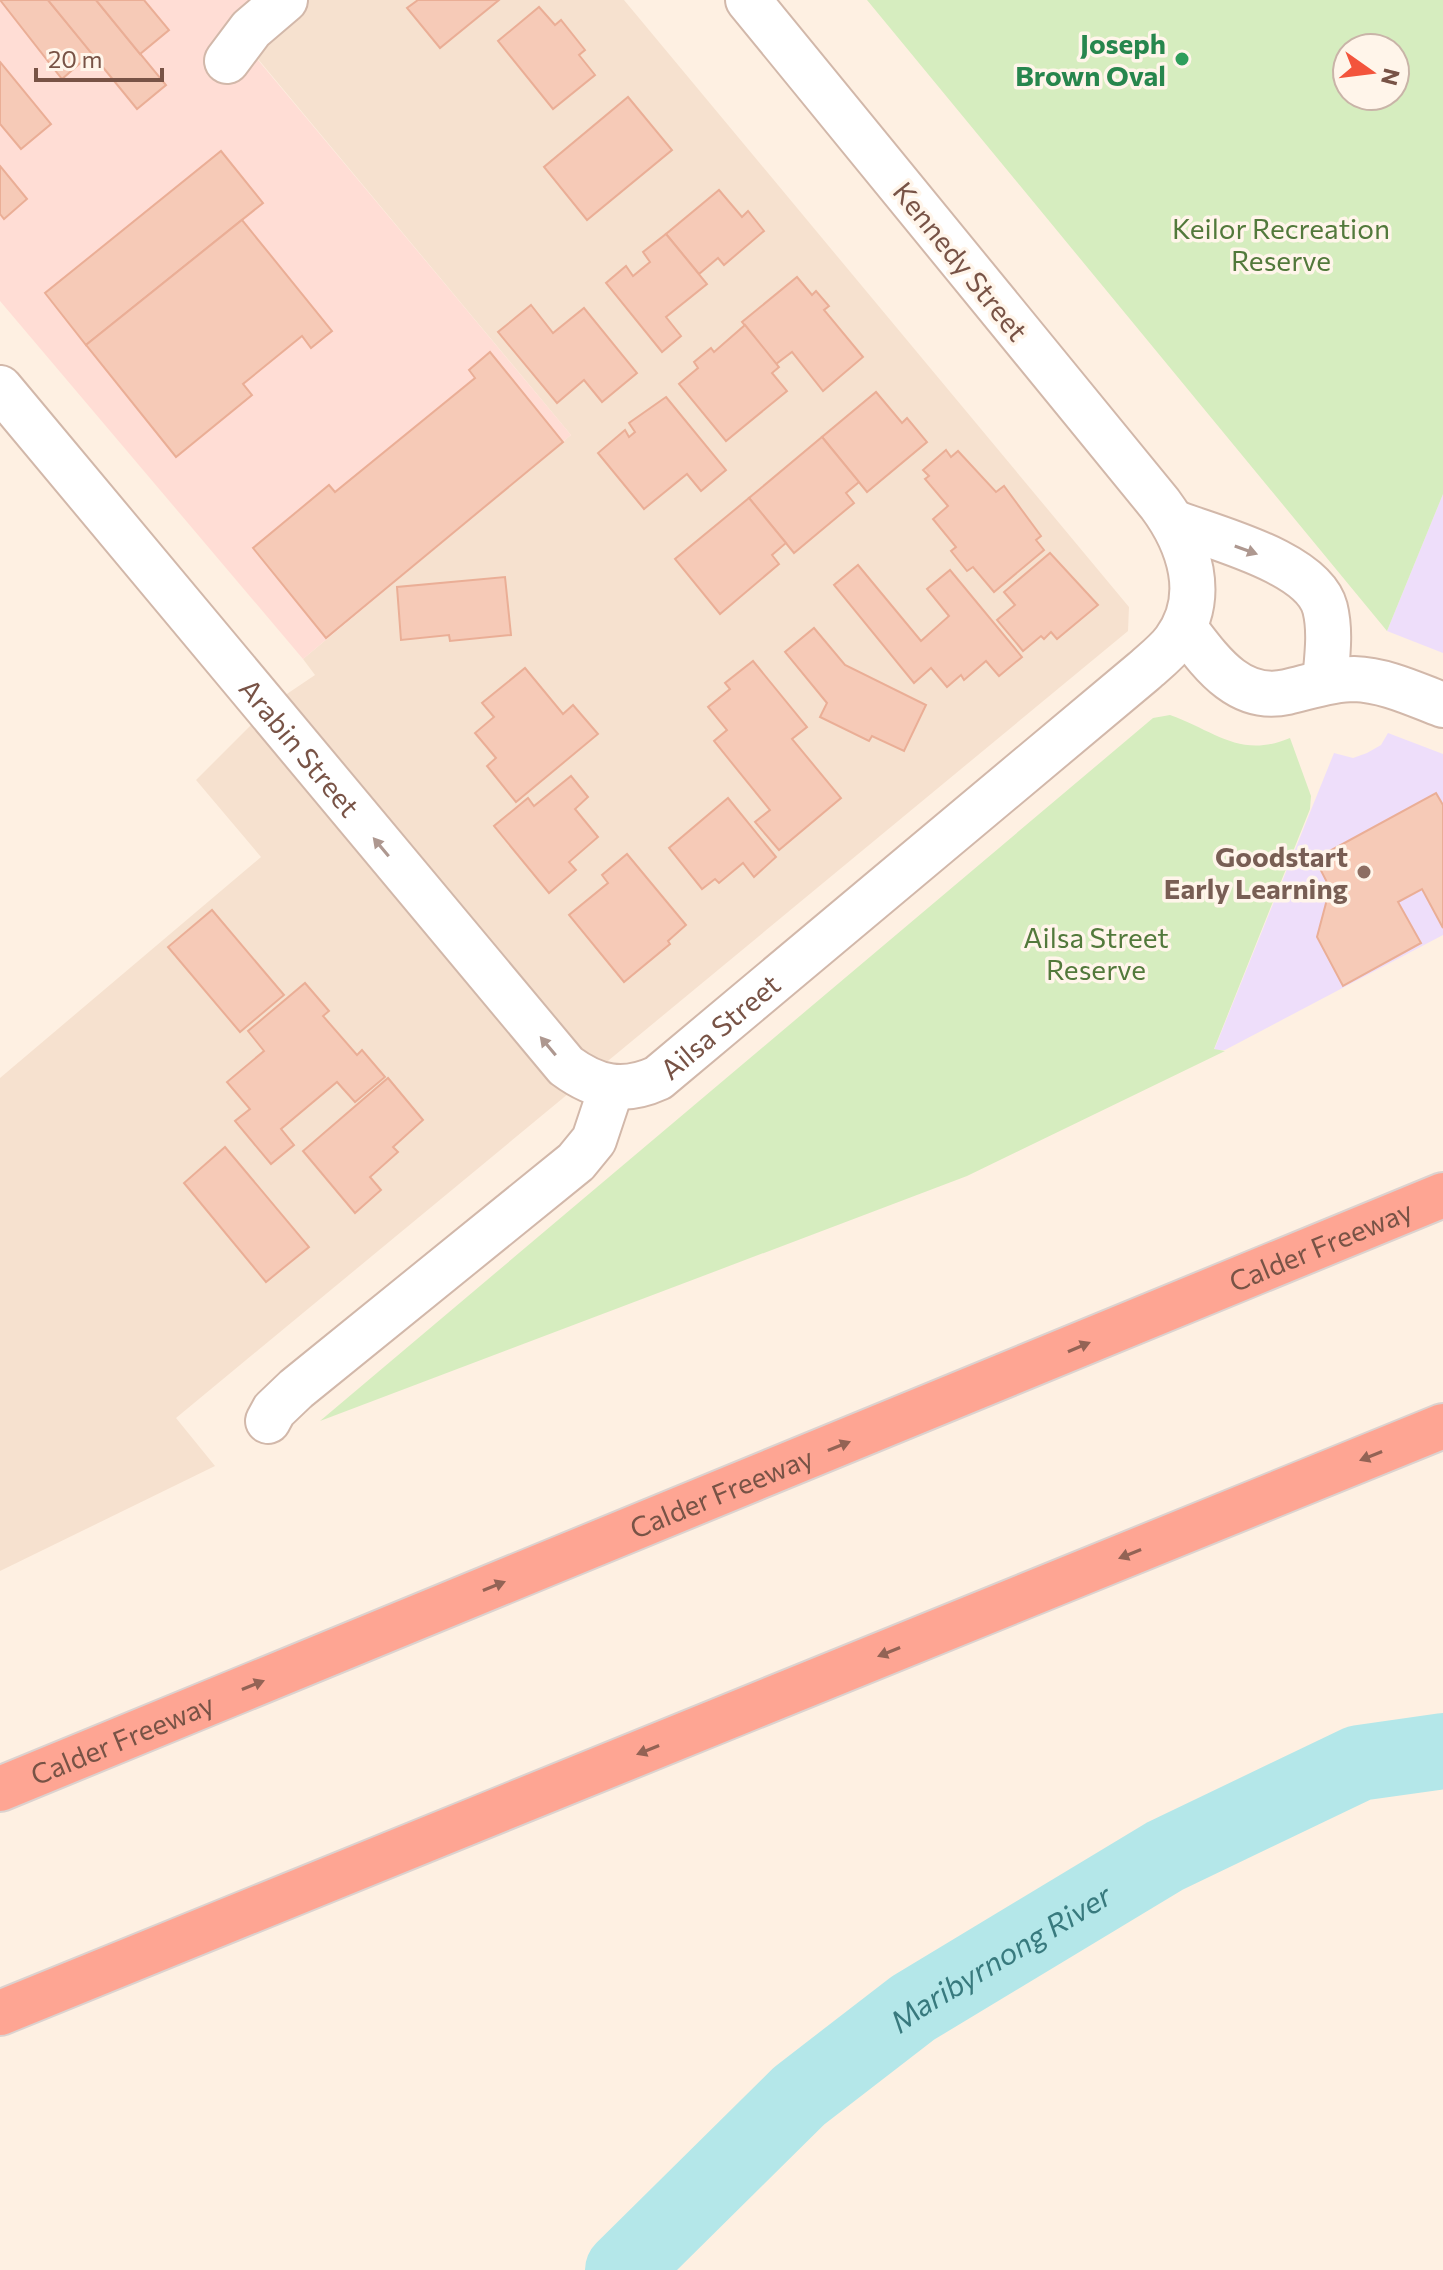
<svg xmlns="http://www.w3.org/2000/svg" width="1443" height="2270" font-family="Commissioner,sans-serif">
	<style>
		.residential { fill: #f6e1cf }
		.commercial { fill: #ffddd5 }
		.education { fill: #eedefa }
		.green { fill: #d6edbf; fill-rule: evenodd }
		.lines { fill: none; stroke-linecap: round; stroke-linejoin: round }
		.river { stroke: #b4e7e9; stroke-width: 76 }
		.building { fill: #f6cab7; stroke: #eaae96; stroke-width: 2 }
		.minor-casing { stroke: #d2b8aa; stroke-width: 48 }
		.highway-casing { stroke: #dcd2cf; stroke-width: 48 }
		.minor { stroke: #fff; stroke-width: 44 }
		.highway { stroke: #fea593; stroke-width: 44 }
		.oneway { fill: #ae9890 }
		.oneway2 { fill: #936355 }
		.leisure-dot { fill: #2e9e5b; stroke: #fff5ea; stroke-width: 3 }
		.education-dot { fill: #8d6e63; stroke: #fff5ea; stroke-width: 3 }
		.labels { text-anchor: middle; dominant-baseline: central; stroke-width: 7; stroke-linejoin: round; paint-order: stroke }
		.leisure-label { font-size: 28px; font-weight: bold; fill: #27864d; stroke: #fff5ea; text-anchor: end }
		.park-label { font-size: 28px; fill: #52793b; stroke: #fff5ea }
		.street-label { font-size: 28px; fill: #785346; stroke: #fff5ea }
		.education-label { font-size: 28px; font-weight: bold; fill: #785e54; stroke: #fff5ea; text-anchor: end }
		.water-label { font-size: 30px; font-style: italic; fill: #387a7e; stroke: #fff5ea }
	</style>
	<rect width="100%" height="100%" fill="#fef0e2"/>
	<!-- residential -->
	<polygon class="residential" points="304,0 624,0 1129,607 1128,631 176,1418 215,1466 0,1571 0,1078 261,857 196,780 272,704 315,675 303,659 571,435 248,47"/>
	<!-- commercial -->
	<polygon class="commercial" points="0,0 304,0 248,48 571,435 303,659 0,301"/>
	<!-- education -->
	<g class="education">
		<polygon points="1443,494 1443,653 1387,631"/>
		<polygon points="1388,733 1443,754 1443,935 1225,1050 1214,1050 1334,753 1353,758 1367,753 1381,745"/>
	</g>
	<!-- green -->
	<g class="green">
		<path d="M867 0H1443V494L1387 631ZM1347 48H1395V96H1347Z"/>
		<path d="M1170 715C1215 731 1240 759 1290 738L1311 796 1310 809 1214 1049 1225 1051 967 1176 320 1421 1153 718Z"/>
	</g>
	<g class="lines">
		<!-- river -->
		<path class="river" id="s1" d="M623 2270 799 2096 913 2008 1165 1856 1359 1763 1443 1751"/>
	</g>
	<!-- building -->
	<g class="building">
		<polygon points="0,0 48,0 92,53 62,79"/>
		<polygon points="48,0 96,0 166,85 137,109"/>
		<polygon points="96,0 144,0 169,30 140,54"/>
		<polygon points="418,0 499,0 440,48 407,8"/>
		<polygon points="539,7 555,25 561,20 585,50 579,55 595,75 553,109 498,41"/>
		<polygon points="0,62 51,124 21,149 0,124"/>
		<polygon points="628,97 672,150 587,220 544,167"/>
		<polygon points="221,151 263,203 86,345 45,293"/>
		<polygon points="0,166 27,199 4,219 0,214"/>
		<polygon points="719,190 742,217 748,211 764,231 724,265 718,258 699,274 666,234"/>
		<polygon points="242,220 332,331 311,348 302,336 243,384 252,395 176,457 86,345"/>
		<polygon points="666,234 707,284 666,317 681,336 662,352 606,283 626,266 633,276 650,262 643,252"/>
		<polygon points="797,277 812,295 816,291 829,306 824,310 863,357 823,391 792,352 776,364 742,322"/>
		<polygon points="531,305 553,333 584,308 637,373 602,402 584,380 557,403 498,332"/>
		<polygon points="745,325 779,367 772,373 787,391 726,441 679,384 698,368 694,362 711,348 714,352"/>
		<polygon points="490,352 563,442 326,638 253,548 329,485 335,492 475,378 469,370"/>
		<polygon points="876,392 902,423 907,418 927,442 867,492 822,437"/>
		<polygon points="666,397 726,470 701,491 687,474 644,509 598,453 625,430 629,437 635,432 629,423"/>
		<polygon points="822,437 859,482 846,493 854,503 794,553 749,498"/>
		<polygon points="946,450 951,457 958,451 996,492 1004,486 1041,536 1036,540 1044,550 994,592 973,567 967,571 951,551 956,547 933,519 948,506 925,479 929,476 923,470"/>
		<polygon points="749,498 786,543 772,555 779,564 720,614 675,559"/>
		<polygon points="1050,553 1098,605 1057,639 1051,632 1044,639 1041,636 1023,651 997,620 1015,605 1004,592"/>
		<polygon points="858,565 921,641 949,616 927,589 950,570 1022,657 999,676 986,661 964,680 961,675 947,687 931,668 914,683 834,585"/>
		<polygon points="505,577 511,635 450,641 449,635 401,640 397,587"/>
		<polygon points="814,628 845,665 926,705 904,751 872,736 869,741 820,717 827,703 785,652"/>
		<polygon points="753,661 807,727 792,739 841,798 779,850 755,822 770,810 714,741 727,730 708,707 730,689 725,683"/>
		<polygon points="525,668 563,714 573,705 598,734 516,802 487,766 496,758 475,733 494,717 482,703"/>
		<polygon points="571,776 588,797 575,809 598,837 569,862 576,870 549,893 494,826 528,798 534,806"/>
		<polygon points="1436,793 1443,805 1443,928 1422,889 1398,902 1421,943 1343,986 1317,937 1330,888 1315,859"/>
		<polygon points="728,798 776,857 754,877 743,863 719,883 715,879 702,889 669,848"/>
		<polygon points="627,854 686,925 668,941 670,944 624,982 569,915 608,883 602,875"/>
		<polygon points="212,910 284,995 240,1032 168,947"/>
		<polygon points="305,983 329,1011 323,1016 357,1055 362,1050 385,1077 355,1102 337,1082 281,1129 294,1145 271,1164 235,1121 250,1109 227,1082 264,1051 248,1031"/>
		<polygon points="388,1078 423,1120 393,1147 398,1152 370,1177 381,1190 355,1213 303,1151"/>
		<polygon points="225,1147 309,1247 266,1282 184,1183"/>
	</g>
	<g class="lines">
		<!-- minor casing -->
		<g class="minor-casing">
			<g id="minor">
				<polyline points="227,61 251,29 285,0"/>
				<path id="s2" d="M0 388 566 1066C596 1088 623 1094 658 1078L1144 671C1154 662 1167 652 1175 641 1208 597 1189 543 1160 504L748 0"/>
				<path d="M1173 522C1214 538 1313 562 1325 608 1331 632 1327 658 1325 682"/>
				<path d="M1184 627C1210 661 1238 703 1287 692 1309 687 1331 679 1354 679 1385 680 1414 694 1443 705"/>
				<polyline points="268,1421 274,1410 296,1389 576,1162 594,1140 611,1089"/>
			</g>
		</g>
		<!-- highway casing -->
		<g class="highway-casing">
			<g id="highway">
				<path id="s3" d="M0 1789 1443 1195"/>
				<polyline points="0,2013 1443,1426"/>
			</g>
		</g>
		<!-- minor -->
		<use href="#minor" class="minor"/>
		<!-- highway -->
		<use href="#highway" class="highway"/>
	</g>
	<!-- one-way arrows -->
	<defs><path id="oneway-solid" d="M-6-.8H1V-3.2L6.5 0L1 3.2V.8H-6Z" transform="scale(2)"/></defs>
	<g class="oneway">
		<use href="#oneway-solid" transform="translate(1246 550) rotate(20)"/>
		<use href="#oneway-solid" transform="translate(381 847) rotate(-130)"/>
		<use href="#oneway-solid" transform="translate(548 1046) rotate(-130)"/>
	</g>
	<g class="oneway2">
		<use href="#oneway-solid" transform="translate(1079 1347) rotate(-23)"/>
		<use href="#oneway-solid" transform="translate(839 1446) rotate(-22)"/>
		<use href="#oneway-solid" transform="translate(1371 1456) rotate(158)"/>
		<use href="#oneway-solid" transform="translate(1130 1554) rotate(158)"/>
		<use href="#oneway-solid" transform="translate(494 1586) rotate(-22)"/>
		<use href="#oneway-solid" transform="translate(889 1652) rotate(158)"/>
		<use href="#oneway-solid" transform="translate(253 1685) rotate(-22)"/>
		<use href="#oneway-solid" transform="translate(648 1750) rotate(158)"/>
	</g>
	<!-- markers -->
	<circle class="leisure-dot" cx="1182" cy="59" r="8"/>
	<circle class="education-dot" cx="1364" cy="872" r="8"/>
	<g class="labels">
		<!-- leisure labels -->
		<g class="leisure-label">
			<text x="1166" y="43">Joseph<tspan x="1166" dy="32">Brown Oval</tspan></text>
		</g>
		<!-- park labels -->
		<g class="park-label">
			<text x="1281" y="228">Keilor Recreation<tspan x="1281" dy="32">Reserve</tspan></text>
			<text x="1096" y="937">Ailsa Street<tspan x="1096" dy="32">Reserve</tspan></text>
		</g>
		<!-- street labels -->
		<g class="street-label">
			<text transform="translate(961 261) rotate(51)">Kennedy Street</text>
			<text stroke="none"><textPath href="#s2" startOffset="468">Arabin Street</textPath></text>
			<text stroke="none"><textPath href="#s2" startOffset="1062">Ailsa Street</textPath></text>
			<text stroke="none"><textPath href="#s3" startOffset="1428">Calder Freeway</textPath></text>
			<text stroke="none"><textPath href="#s3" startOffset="780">Calder Freeway</textPath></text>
			<text stroke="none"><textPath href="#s3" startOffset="132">Calder Freeway</textPath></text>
		</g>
		<!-- education labels -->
		<g class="education-label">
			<text x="1348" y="856">Goodstart<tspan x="1348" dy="32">Early Learning</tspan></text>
		</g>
		<!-- water labels -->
		<g class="water-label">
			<text stroke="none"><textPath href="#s1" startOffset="492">Maribyrnong River</textPath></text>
		</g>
	</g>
	<!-- north arrow -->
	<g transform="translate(1371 72) rotate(104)"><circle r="38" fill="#fff5ea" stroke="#c9b4a8" stroke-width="2"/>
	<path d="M0-6L14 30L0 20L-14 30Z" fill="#f3543c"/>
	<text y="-12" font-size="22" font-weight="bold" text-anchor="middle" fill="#785346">N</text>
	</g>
	<!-- scale -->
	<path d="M36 68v12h126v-12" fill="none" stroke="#785346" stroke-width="4"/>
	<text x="48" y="68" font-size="24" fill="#785346" stroke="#fff5ea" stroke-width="6" paint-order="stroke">20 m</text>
</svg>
